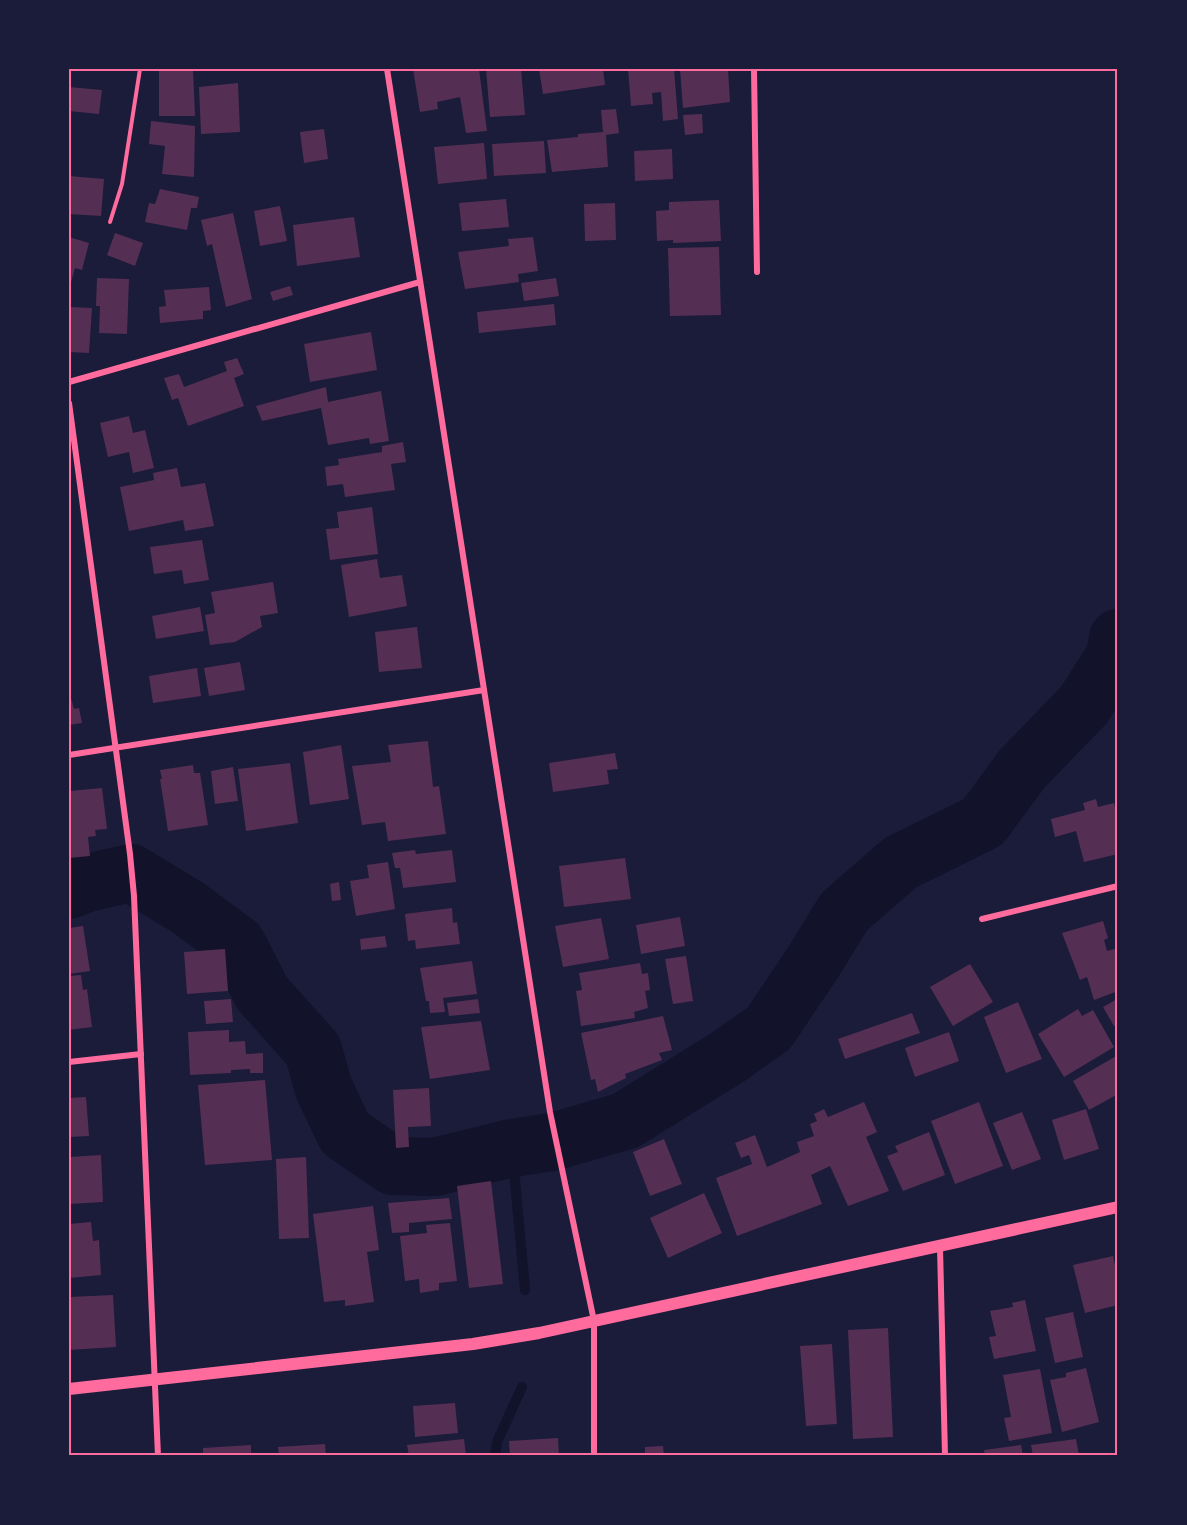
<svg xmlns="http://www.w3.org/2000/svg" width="1187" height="1525" font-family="Merriweather,serif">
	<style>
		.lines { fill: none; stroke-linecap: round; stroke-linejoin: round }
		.stream { stroke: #12122b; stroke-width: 10 }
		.river { stroke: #12122b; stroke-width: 58 }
		.building { fill: #542f53 }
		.path { stroke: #ff6b9d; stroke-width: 4 }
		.minor { stroke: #ff6b9d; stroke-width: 6 }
		.secondary { stroke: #ff6b9d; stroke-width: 12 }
		.neatline { fill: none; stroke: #ff6b9d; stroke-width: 2 }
	</style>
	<rect width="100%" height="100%" fill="#1b1b3a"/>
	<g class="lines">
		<!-- stream -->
		<g class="stream">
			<polyline points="512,1148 525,1290"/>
			<polyline points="495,1456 497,1442 522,1387"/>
		</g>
		<!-- river -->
		<polyline class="river" points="69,890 87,883 131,873 187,907 237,944 262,993 313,1050 324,1089 345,1133 393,1166 435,1167 512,1148 552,1142 625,1121 728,1057 769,1028 814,961 844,912 900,863 983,822 1022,769 1084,705 1115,656 1118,638"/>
	</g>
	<!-- building -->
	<g class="building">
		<polygon points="159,69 193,69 195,116 159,116"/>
		<polygon points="413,69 479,69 487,131 466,133 460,97 437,102 438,109 420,112"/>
		<polygon points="486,69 521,69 525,115 490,117"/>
		<polygon points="539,69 603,69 605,85 543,94"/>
		<polygon points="628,69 674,69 678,119 663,121 661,92 652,93 653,104 631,106"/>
		<polygon points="680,69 728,69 730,102 683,108"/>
		<polygon points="238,83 240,132 201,134 199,87"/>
		<polygon points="69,87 102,90 99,114 69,111"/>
		<polygon points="616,109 619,133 606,135 608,167 552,172 547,140 578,137 578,134 603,132 601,110"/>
		<polygon points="702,114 703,133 685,135 683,115"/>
		<polygon points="151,121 195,126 194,177 162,174 165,146 149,144"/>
		<polygon points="324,129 328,159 304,163 300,132"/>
		<polygon points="544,141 546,173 494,176 492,144"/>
		<polygon points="484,143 487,179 438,184 434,147"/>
		<polygon points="672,149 673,179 635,181 634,151"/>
		<polygon points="69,176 104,179 101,216 69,214"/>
		<polygon points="160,189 199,197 197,208 191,208 187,230 145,222 149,203 155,204"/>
		<polygon points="506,199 509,227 462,231 459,203"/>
		<polygon points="719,200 721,241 673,243 673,240 657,241 656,211 669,210 669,202"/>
		<polygon points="615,203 616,240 585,241 584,204"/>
		<polygon points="280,206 287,241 260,246 254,211"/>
		<polygon points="233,213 252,299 226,307 212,244 207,246 201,220"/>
		<polygon points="354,217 360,257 297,266 293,225"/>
		<polygon points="115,233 143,243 135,266 107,255"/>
		<polygon points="69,237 89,243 82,270 75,268 70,286"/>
		<polygon points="533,237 538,271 518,274 519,282 465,289 458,252 509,246 508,239"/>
		<polygon points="719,247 721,315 670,316 668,248"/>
		<polygon points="97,278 129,279 127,334 99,333 100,306 96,306"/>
		<polygon points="556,278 559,296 524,301 521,283"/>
		<polygon points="290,286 293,295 273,301 270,292"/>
		<polygon points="209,287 211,310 203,311 203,319 160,323 159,307 166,306 164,290"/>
		<polygon points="554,304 556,325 479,333 477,312"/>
		<polygon points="69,307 92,308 89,353 69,352"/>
		<polygon points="371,332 377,370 310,382 304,344"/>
		<polygon points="237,358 244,374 234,378 244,406 188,426 178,398 172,400 164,378 179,374 184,387 227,371 224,362"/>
		<polygon points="326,387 328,402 381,391 389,441 370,444 369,438 328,445 321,408 262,421 256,406"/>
		<polygon points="129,416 133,433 145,430 154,468 133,473 129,452 108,457 100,423"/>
		<polygon points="403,442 406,462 391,464 395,490 345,497 343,484 327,486 325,467 339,465 338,459 382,452 382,446"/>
		<polygon points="177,468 181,487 205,483 214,526 185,531 183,520 129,531 120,487 154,480 153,473"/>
		<polygon points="372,507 378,554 330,560 326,529 339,528 337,512"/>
		<polygon points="202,540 209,580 184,584 182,570 154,574 150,547"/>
		<polygon points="377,559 380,578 402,575 407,606 349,617 341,565"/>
		<polygon points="273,582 278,613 260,616 262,627 235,642 210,645 205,615 215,613 211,592"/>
		<polygon points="200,607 204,631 156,639 152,616"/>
		<polygon points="417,627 422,668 379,672 375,632"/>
		<polygon points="240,662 245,690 209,696 204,668"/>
		<polygon points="197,668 201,696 153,703 149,676"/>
		<polygon points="69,690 74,709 79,708 82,723 69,725"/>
		<polygon points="428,741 433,787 439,786 446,834 388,841 385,822 362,825 352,766 391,762 388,745"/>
		<polygon points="341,745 349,799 310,805 303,752"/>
		<polygon points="615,753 618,769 607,770 609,784 553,792 549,763"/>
		<polygon points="290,763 298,823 246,831 238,769"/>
		<polygon points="193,765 194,773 200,773 208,825 168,831 160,779 162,779 160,770"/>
		<polygon points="233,767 238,801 215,804 211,771"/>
		<polygon points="102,788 107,829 95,830 96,836 88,837 90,856 69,858 69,791"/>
		<polygon points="1096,799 1098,807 1114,803 1118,820 1118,854 1084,862 1076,831 1055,837 1051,819 1085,810 1083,803"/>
		<polygon points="415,850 416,854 452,850 456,882 403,888 400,868 395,868 392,853"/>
		<polygon points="625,858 631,899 564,907 559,866"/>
		<polygon points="388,862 395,909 356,916 350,881 369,878 367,865"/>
		<polygon points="339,882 341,900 332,901 330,884"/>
		<polygon points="452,908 453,923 457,922 460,944 416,949 415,940 408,941 405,914"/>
		<polygon points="680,917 685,946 641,954 636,925"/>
		<polygon points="601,918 609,959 563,967 555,926"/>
		<polygon points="1103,921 1108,938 1104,940 1107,951 1118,948 1118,991 1094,1000 1087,977 1080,980 1062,933"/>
		<polygon points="83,926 90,971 69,974 69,928"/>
		<polygon points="385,936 387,947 361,950 360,939"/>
		<polygon points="225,949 228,991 187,994 184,952"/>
		<polygon points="686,956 693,1001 673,1004 665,959"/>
		<polygon points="472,961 477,994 443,998 445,1012 430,1013 429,1001 426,1001 420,968"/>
		<polygon points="640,963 642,974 648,973 650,990 645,991 648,1008 634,1012 635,1018 581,1026 576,991 582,990 579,973"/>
		<polygon points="970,964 993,1002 953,1026 930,987"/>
		<polygon points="81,975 83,990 87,989 92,1027 69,1030 69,976"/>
		<polygon points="231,999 233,1022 206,1024 204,1001"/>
		<polygon points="478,999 480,1013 449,1016 447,1003"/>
		<polygon points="1117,999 1118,1024 1114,1026 1103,1007"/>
		<polygon points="1018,1002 1042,1059 1006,1073 984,1017"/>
		<polygon points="1078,1009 1082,1016 1093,1010 1114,1047 1064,1077 1038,1034"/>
		<polygon points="912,1013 920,1033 845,1059 838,1039"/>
		<polygon points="663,1016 672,1050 659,1053 662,1060 625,1074 626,1078 598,1092 595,1079 591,1080 581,1033"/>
		<polygon points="481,1021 490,1070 430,1079 421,1027"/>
		<polygon points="229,1030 229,1042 245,1041 246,1054 263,1053 263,1073 250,1073 250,1069 231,1070 231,1073 190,1075 188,1032"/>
		<polygon points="949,1032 959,1061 915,1077 905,1048"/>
		<polygon points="1118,1055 1118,1094 1089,1110 1073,1081"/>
		<polygon points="265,1080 272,1160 205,1165 198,1085"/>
		<polygon points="429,1088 431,1126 408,1127 409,1147 396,1148 393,1090"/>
		<polygon points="86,1097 89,1136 69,1137 69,1098"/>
		<polygon points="864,1102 877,1132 866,1137 889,1191 848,1206 830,1166 811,1175 822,1204 737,1236 716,1178 752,1164 749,1155 741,1158 735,1143 755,1135 767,1167 800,1152 797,1142 814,1136 810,1124 817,1121 814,1114 824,1109 828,1117"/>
		<polygon points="979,1102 1003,1166 955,1184 931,1121"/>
		<polygon points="1086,1109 1099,1149 1064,1160 1052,1120"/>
		<polygon points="1022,1112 1041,1159 1012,1170 993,1123"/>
		<polygon points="929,1132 945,1175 903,1191 887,1156 898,1152 895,1146"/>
		<polygon points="664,1139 682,1184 650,1196 633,1152"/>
		<polygon points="101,1155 103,1202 69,1204 69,1157"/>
		<polygon points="306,1157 309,1238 279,1239 276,1159"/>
		<polygon points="491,1181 503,1284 469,1288 457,1186"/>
		<polygon points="704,1193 722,1233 668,1258 650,1218"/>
		<polygon points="449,1198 452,1219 409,1223 409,1232 392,1233 388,1203"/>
		<polygon points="373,1206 379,1250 367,1252 374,1302 345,1306 345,1300 324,1302 313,1214"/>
		<polygon points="91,1222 93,1241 99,1240 101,1275 69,1278 69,1224"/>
		<polygon points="450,1223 457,1281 439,1283 439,1290 420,1293 419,1279 405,1281 400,1236 427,1233 426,1225"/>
		<polygon points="1113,1256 1118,1278 1118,1305 1085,1313 1073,1265"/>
		<polygon points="113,1295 116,1347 69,1350 69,1297"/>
		<polygon points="1025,1300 1036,1351 994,1359 989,1337 996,1336 990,1311 1013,1307 1012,1303"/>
		<polygon points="1073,1312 1083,1357 1055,1363 1045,1318"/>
		<polygon points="888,1328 893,1437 853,1439 848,1330"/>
		<polygon points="832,1344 837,1424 806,1426 800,1346"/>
		<polygon points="1086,1368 1099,1422 1062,1432 1050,1380 1066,1377 1066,1373"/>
		<polygon points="1040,1369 1052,1433 1009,1441 1004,1418 1011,1417 1003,1375"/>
		<polygon points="455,1403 458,1433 415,1437 413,1406"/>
		<polygon points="558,1438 559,1456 510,1456 509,1441"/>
		<polygon points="464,1439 466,1456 409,1456 407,1445"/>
		<polygon points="1076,1439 1079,1456 1033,1456 1031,1445"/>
		<polygon points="325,1444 326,1456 279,1456 278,1447"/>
		<polygon points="251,1445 251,1456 203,1456 203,1448"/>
		<polygon points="1021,1445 1023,1456 985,1456 984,1450"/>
		<polygon points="663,1446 664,1456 645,1456 645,1447"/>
	</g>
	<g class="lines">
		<!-- path -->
		<polyline class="path" points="110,222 122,184 140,69"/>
		<!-- minor -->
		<g class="minor">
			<polyline points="387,69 550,1112 594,1321 594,1456"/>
			<polyline points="754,69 757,272"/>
			<polyline points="69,382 420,282"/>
			<polyline points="69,403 130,854 134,896 158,1456"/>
			<polyline points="69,755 484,690"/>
			<polyline points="982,919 1118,886"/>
			<polyline points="69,1062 141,1054"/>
			<polyline points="940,1247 945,1456"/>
		</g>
		<!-- secondary -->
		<polyline class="secondary" points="69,1389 473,1344 539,1333 1118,1207"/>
	</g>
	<!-- border -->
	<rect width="1187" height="1525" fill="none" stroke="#1b1b3a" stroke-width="141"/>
	<rect x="70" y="70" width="1046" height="1384" class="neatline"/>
</svg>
